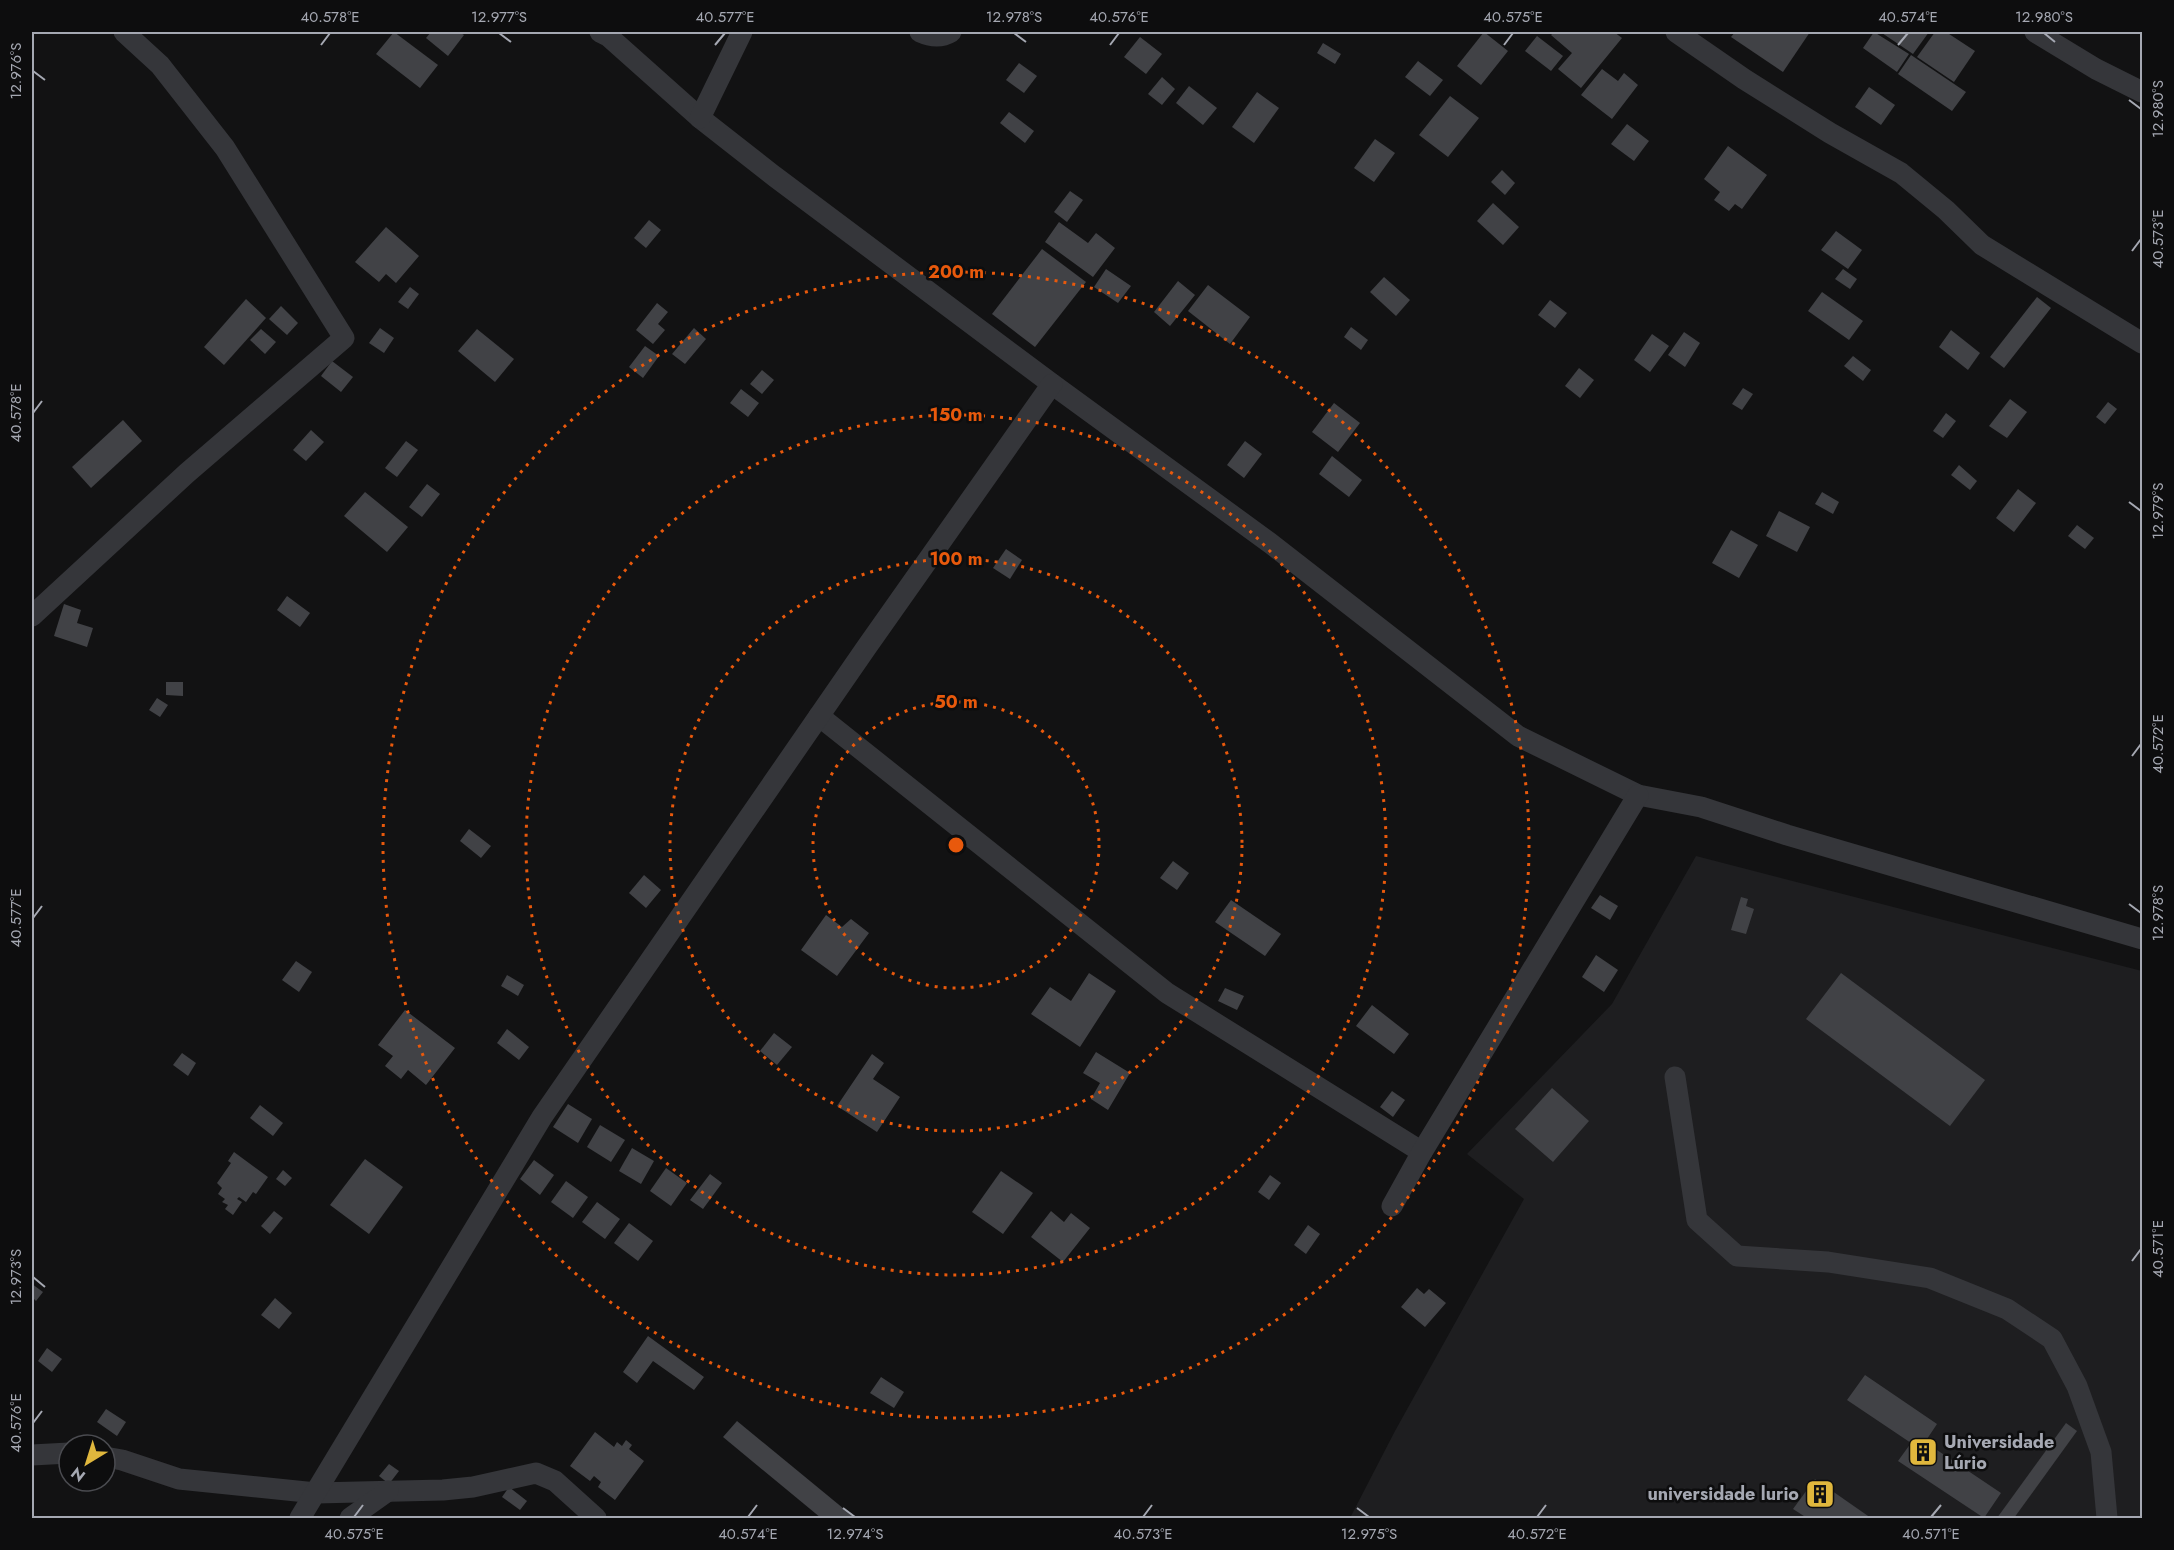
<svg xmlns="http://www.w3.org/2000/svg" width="2174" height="1550" font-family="Jost,sans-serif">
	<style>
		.built { fill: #1e1e20 }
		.building { fill: #414246 }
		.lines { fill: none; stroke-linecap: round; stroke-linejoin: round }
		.street { stroke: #35363a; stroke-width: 21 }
		.ticks { fill: none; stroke: #a5a8b2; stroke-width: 2 }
		.ring { fill: none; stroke: #e8590c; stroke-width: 3; stroke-dasharray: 3 6 }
		.labels { text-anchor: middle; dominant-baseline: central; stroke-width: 5; stroke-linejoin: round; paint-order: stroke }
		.poi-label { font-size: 18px; font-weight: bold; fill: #a5a8b2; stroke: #0d0d0e; text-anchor: start }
		.centre { fill: #e8590c; stroke: #0d0d0e; stroke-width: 3 }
		.ring-label { font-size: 18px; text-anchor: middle; font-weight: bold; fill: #e8590c; stroke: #0d0d0e; stroke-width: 5; stroke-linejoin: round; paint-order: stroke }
		.neatline { fill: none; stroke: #a5a8b2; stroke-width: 2 }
		.ticks-label { font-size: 15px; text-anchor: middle; fill: #a5a8b2 }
	</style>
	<rect width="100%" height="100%" fill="#121213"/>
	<!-- built -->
	<polygon class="built" points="1696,856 2142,971 2142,1518 1350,1518 1395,1431 1524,1199 1467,1154 1612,1004"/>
	<!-- building -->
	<g class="building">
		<polygon points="394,32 438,65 420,88 376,54"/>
		<polygon points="431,32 459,32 464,35 448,56 426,38"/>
		<polygon points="1484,32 1508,51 1481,85 1457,66"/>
		<polygon points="1554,32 1596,32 1599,34 1601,32 1614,32 1622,38 1581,88 1558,69 1572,53 1551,35"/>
		<polygon points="1735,32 1810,32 1783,72 1731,37"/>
		<polygon points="1874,32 1909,54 1897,72 1863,48"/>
		<polygon points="1883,32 1929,32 1913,54 1882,33"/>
		<polygon points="1935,32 1946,32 1975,51 1954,82 1917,57"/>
		<polygon points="1537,36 1563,56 1551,71 1525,51"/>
		<polygon points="1140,37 1162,54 1146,74 1124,57"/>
		<polygon points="1323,43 1341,54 1335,64 1317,53"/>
		<polygon points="1911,55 1966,92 1952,111 1898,74"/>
		<polygon points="1418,61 1443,80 1430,96 1405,77"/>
		<polygon points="1019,63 1037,76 1024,93 1006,80"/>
		<polygon points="1602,69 1618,81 1624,73 1638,85 1612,119 1581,95"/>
		<polygon points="1162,77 1175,89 1162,105 1148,94"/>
		<polygon points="1189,86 1217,108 1203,125 1176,103"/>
		<polygon points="1869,87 1895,105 1881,125 1855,107"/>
		<polygon points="1257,92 1279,108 1254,143 1232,127"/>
		<polygon points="1450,96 1479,118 1448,157 1419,135"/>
		<polygon points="1009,112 1034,131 1025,143 1000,123"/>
		<polygon points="1627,124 1649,141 1634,161 1611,144"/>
		<polygon points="1375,139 1395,153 1374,182 1354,168"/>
		<polygon points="1728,146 1767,175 1742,209 1735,204 1729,211 1714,200 1720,192 1704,179"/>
		<polygon points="1502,170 1515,183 1505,195 1491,182"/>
		<polygon points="1070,191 1083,200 1067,222 1054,212"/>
		<polygon points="1493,203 1519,227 1503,245 1477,221"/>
		<polygon points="649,220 661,230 646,248 634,238"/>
		<polygon points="1059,222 1088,243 1096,233 1115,248 1093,277 1045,242"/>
		<polygon points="386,227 419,256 396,283 386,274 379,282 355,262"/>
		<polygon points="1836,231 1862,250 1848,269 1821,250"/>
		<polygon points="1042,249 1086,282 1035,347 992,314"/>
		<polygon points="1106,269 1131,286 1118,303 1094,287"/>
		<polygon points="1843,269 1857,279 1850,289 1835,279"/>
		<polygon points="1384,277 1410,300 1396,316 1370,292"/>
		<polygon points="1178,281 1195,295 1170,326 1154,312"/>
		<polygon points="1208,285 1250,317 1230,344 1188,311"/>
		<polygon points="410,287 419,294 408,309 398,302"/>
		<polygon points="1822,292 1863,321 1849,340 1808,311"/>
		<polygon points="2037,297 2051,308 2004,368 1990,357"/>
		<polygon points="246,299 266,318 224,365 204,347"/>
		<polygon points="1550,300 1567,313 1555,328 1538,315"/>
		<polygon points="657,303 668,312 658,324 665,330 653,344 636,330"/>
		<polygon points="281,306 298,323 287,335 269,319"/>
		<polygon points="1351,327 1368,340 1361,350 1344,337"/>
		<polygon points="380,328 394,338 384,353 369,343"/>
		<polygon points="694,328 706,339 685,364 672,354"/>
		<polygon points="261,329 276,342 265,354 250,340"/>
		<polygon points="477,329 514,359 495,382 458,351"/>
		<polygon points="1951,330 1980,353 1968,370 1939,347"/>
		<polygon points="1684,332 1700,343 1685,367 1668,355"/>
		<polygon points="1652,334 1669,346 1650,372 1634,360"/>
		<polygon points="645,346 659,356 643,378 629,367"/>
		<polygon points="1853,356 1871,370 1863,381 1844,366"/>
		<polygon points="332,361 353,377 341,392 321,376"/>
		<polygon points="1579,368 1594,380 1580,398 1565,386"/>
		<polygon points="762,370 774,380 762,394 750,384"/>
		<polygon points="1743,388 1753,394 1742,410 1732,404"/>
		<polygon points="741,389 759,403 748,417 730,403"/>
		<polygon points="2010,399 2027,412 2007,438 1989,426"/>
		<polygon points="2108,402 2117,409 2105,424 2096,417"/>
		<polygon points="1334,403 1360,423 1338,452 1312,432"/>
		<polygon points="1946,413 1956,421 1943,438 1933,431"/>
		<polygon points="123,420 142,441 91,488 72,467"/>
		<polygon points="311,430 324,442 306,461 293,450"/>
		<polygon points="406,441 418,450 397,477 385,468"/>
		<polygon points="1245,441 1262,454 1244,478 1227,465"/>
		<polygon points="1332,456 1362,480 1349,497 1319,474"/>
		<polygon points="1959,465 1977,481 1970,490 1951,475"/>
		<polygon points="427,484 440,494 422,517 409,507"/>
		<polygon points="2018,489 2036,503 2014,532 1996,518"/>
		<polygon points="365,492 408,527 387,552 344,516"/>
		<polygon points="1822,492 1839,502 1833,514 1815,504"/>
		<polygon points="1779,511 1810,527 1797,552 1766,536"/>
		<polygon points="2077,525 2094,538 2085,549 2068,536"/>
		<polygon points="1731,530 1758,545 1739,578 1712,563"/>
		<polygon points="1006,549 1022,560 1010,579 993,568"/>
		<polygon points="287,596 310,613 300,627 277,610"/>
		<polygon points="64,604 81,610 77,623 93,628 87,647 54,636"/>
		<polygon points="166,682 183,682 183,696 166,695"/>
		<polygon points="157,698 168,705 160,717 149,710"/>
		<polygon points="469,829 491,846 481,858 460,841"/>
		<polygon points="1173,861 1189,873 1177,890 1160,878"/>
		<polygon points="644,875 661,890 646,908 629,893"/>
		<polygon points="1600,895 1618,906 1610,920 1591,908"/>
		<polygon points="1741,897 1748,899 1746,906 1754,909 1746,934 1731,930"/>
		<polygon points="1231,900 1281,934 1265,956 1215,922"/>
		<polygon points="826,915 842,927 851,919 869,933 837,976 801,950"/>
		<polygon points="1596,955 1618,970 1604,992 1582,977"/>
		<polygon points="296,961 312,972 299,992 282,980"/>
		<polygon points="1089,973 1116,991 1080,1047 1031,1014 1050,987 1071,1001"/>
		<polygon points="1841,973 1985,1080 1950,1126 1806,1019"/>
		<polygon points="507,975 524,985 518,996 501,986"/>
		<polygon points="1225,988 1244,996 1237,1010 1218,1001"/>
		<polygon points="1372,1005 1409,1034 1394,1054 1356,1026"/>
		<polygon points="405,1010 455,1048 426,1085 408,1070 401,1079 385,1066 393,1056 378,1045"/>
		<polygon points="507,1029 529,1047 519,1060 497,1043"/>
		<polygon points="774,1033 792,1047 777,1065 760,1051"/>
		<polygon points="1096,1052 1130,1073 1108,1110 1091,1099 1100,1083 1083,1073"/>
		<polygon points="182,1053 196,1063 188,1076 173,1065"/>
		<polygon points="872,1054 884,1063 873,1079 900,1097 877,1132 837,1106"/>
		<polygon points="1552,1088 1589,1121 1553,1162 1515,1129"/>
		<polygon points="1392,1091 1405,1100 1393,1117 1380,1107"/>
		<polygon points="568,1104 592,1119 578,1143 553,1127"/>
		<polygon points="260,1105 283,1123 273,1136 250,1118"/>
		<polygon points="600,1125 625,1140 611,1162 587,1147"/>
		<polygon points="632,1148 654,1161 641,1184 619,1171"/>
		<polygon points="234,1152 268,1177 256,1194 253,1192 246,1202 239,1197 237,1199 242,1202 233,1215 225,1209 228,1205 222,1202 225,1199 218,1194 222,1188 217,1183 231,1163 228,1161"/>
		<polygon points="365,1159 403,1187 369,1234 330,1205"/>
		<polygon points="534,1160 554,1175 540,1195 520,1179"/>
		<polygon points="666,1168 687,1183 671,1206 650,1191"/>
		<polygon points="283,1170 292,1178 285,1186 276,1179"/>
		<polygon points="1001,1171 1033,1193 1003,1234 972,1212"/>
		<polygon points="710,1174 722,1183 703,1209 690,1200"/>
		<polygon points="1270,1175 1281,1183 1269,1200 1258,1192"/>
		<polygon points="566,1181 588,1197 573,1218 551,1202"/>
		<polygon points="597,1202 620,1219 605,1239 582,1222"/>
		<polygon points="274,1211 283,1218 270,1234 261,1226"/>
		<polygon points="1051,1211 1064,1222 1071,1213 1090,1228 1063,1262 1031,1237"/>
		<polygon points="629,1223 653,1241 638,1261 614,1243"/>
		<polygon points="1308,1225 1320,1234 1306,1254 1294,1245"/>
		<polygon points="32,1284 43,1292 36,1301 34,1299 32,1302"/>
		<polygon points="1417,1288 1424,1294 1429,1289 1446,1303 1425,1327 1401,1307"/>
		<polygon points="275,1298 292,1313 279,1329 261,1315"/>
		<polygon points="648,1336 704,1377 694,1390 653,1361 637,1383 623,1372"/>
		<polygon points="47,1348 62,1359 52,1372 38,1361"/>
		<polygon points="1865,1375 1937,1424 1925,1442 2001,1493 1984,1518 1898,1461 1911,1443 1847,1400"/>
		<polygon points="881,1377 904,1392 894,1408 870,1393"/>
		<polygon points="106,1409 126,1422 117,1436 97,1422"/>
		<polygon points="737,1421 855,1518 821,1518 723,1437"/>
		<polygon points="2066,1423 2077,1431 2014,1518 1997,1518"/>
		<polygon points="595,1432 614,1447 617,1442 622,1446 626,1440 632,1445 629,1449 644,1461 615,1500 598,1487 601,1482 594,1476 590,1481 570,1466"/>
		<polygon points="389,1464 399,1471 389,1484 379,1476"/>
		<polygon points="1815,1479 1871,1518 1807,1518 1793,1509"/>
		<polygon points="509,1487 527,1501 520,1510 502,1497"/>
	</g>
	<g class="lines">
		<!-- street -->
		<g class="street">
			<polyline points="600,32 608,36 700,118 774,176 1052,384 1270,543 1518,736 1638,795 1701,807 1787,835 2142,939"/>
			<path d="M920 32C931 37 941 38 951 32"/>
			<polyline points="1676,32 1744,79 1830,133 1901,173 1946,210 1982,245 2142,343"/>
			<polyline points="2035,32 2096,69 2142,92"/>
			<polyline points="700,118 742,32"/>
			<polyline points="32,616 187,473 344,338 225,148 160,65 124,32"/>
			<polyline points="819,716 1167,993 1422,1152"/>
			<polyline points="1675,1077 1697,1220 1737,1256 1828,1262 1930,1278 2007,1309 2052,1339 2077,1386 2101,1452 2107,1518"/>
			<polyline points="1392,1206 1422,1152 1638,795"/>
			<polyline points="32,1455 69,1453"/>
			<polyline points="105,1457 122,1460 179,1479 316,1493 443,1490 473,1487 536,1473 555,1481 596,1518"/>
			<polyline points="300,1518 542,1117 866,648 1052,384"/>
			<polyline points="350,1518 388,1491"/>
		</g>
	</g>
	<!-- ticks -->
	<path class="ticks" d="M499 33 511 42M1014 33 1026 42M2044 33 2055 42M321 45 330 33M715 45 725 33M1110 45 1119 33M1504 45 1513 33M1898 45 1908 33M33 71 45 80M2129 100 2141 109M2132 251 2141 239M33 413 42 401M2129 502 2141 511M2132 756 2141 744M2129 904 2141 913M33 918 42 906M2132 1261 2141 1249M33 1277 45 1287M33 1423 42 1411M843 1508 855 1517M1357 1508 1369 1517M354 1517 363 1505M748 1517 757 1505M1143 1517 1152 1505M1537 1517 1546 1505M1931 1517 1941 1505"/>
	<!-- distance rings -->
	<g class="ring">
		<circle cx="956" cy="845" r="143"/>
		<circle cx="956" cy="845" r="286"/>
		<circle cx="956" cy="845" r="430"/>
		<circle cx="956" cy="845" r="573"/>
	</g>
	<!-- icons -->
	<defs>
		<g id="building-square" transform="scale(1.5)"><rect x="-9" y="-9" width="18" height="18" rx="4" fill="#e0b73d" stroke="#0d0d0e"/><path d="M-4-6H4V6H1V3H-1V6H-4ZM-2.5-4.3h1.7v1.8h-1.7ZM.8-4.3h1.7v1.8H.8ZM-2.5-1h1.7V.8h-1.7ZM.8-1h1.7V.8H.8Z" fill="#111"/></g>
	</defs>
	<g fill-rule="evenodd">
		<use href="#building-square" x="1923" y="1452"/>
		<use href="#building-square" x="1820" y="1494"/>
	</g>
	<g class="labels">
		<!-- poi labels -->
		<g class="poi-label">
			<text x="1944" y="1442">Universidade<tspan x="1944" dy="21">Lúrio</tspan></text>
			<text x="1799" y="1494" text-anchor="end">universidade lurio</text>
		</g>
	</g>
	<circle cx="956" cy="845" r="9" class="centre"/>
	<g class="ring-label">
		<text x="956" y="278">200 m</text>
		<text x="956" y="421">150 m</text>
		<text x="956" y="565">100 m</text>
		<text x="956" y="708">50 m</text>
	</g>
	<!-- border -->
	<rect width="2174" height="1550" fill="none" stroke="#0d0d0e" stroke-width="66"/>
	<!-- north arrow -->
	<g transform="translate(87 1463) rotate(218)"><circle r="28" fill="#0d0d0e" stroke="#4a4b50" stroke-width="1.5"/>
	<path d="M0-4.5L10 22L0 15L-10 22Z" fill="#e0b73d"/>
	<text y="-9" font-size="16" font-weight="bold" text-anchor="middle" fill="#a5a8b2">N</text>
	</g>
	<rect x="33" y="33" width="2108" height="1484" class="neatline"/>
	<g class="ticks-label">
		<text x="330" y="22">40.578°E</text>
		<text x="499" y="22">12.977°S</text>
		<text x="725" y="22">40.577°E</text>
		<text x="1014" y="22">12.978°S</text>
		<text x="1119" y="22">40.576°E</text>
		<text x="1513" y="22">40.575°E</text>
		<text x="1908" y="22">40.574°E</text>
		<text x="2044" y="22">12.980°S</text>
		<text transform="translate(16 71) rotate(-90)" y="5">12.976°S</text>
		<text transform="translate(2158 109) rotate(-90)" y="5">12.980°S</text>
		<text transform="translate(2158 239) rotate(-90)" y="5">40.573°E</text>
		<text transform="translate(16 413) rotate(-90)" y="5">40.578°E</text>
		<text transform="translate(2158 511) rotate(-90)" y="5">12.979°S</text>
		<text transform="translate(2158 744) rotate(-90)" y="5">40.572°E</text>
		<text transform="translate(2158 913) rotate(-90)" y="5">12.978°S</text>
		<text transform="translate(16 918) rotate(-90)" y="5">40.577°E</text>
		<text transform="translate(2158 1249) rotate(-90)" y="5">40.571°E</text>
		<text transform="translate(16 1277) rotate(-90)" y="5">12.973°S</text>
		<text transform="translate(16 1423) rotate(-90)" y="5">40.576°E</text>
		<text x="354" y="1539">40.575°E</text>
		<text x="748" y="1539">40.574°E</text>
		<text x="855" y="1539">12.974°S</text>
		<text x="1143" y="1539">40.573°E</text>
		<text x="1369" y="1539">12.975°S</text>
		<text x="1537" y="1539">40.572°E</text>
		<text x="1931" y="1539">40.571°E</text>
	</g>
</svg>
